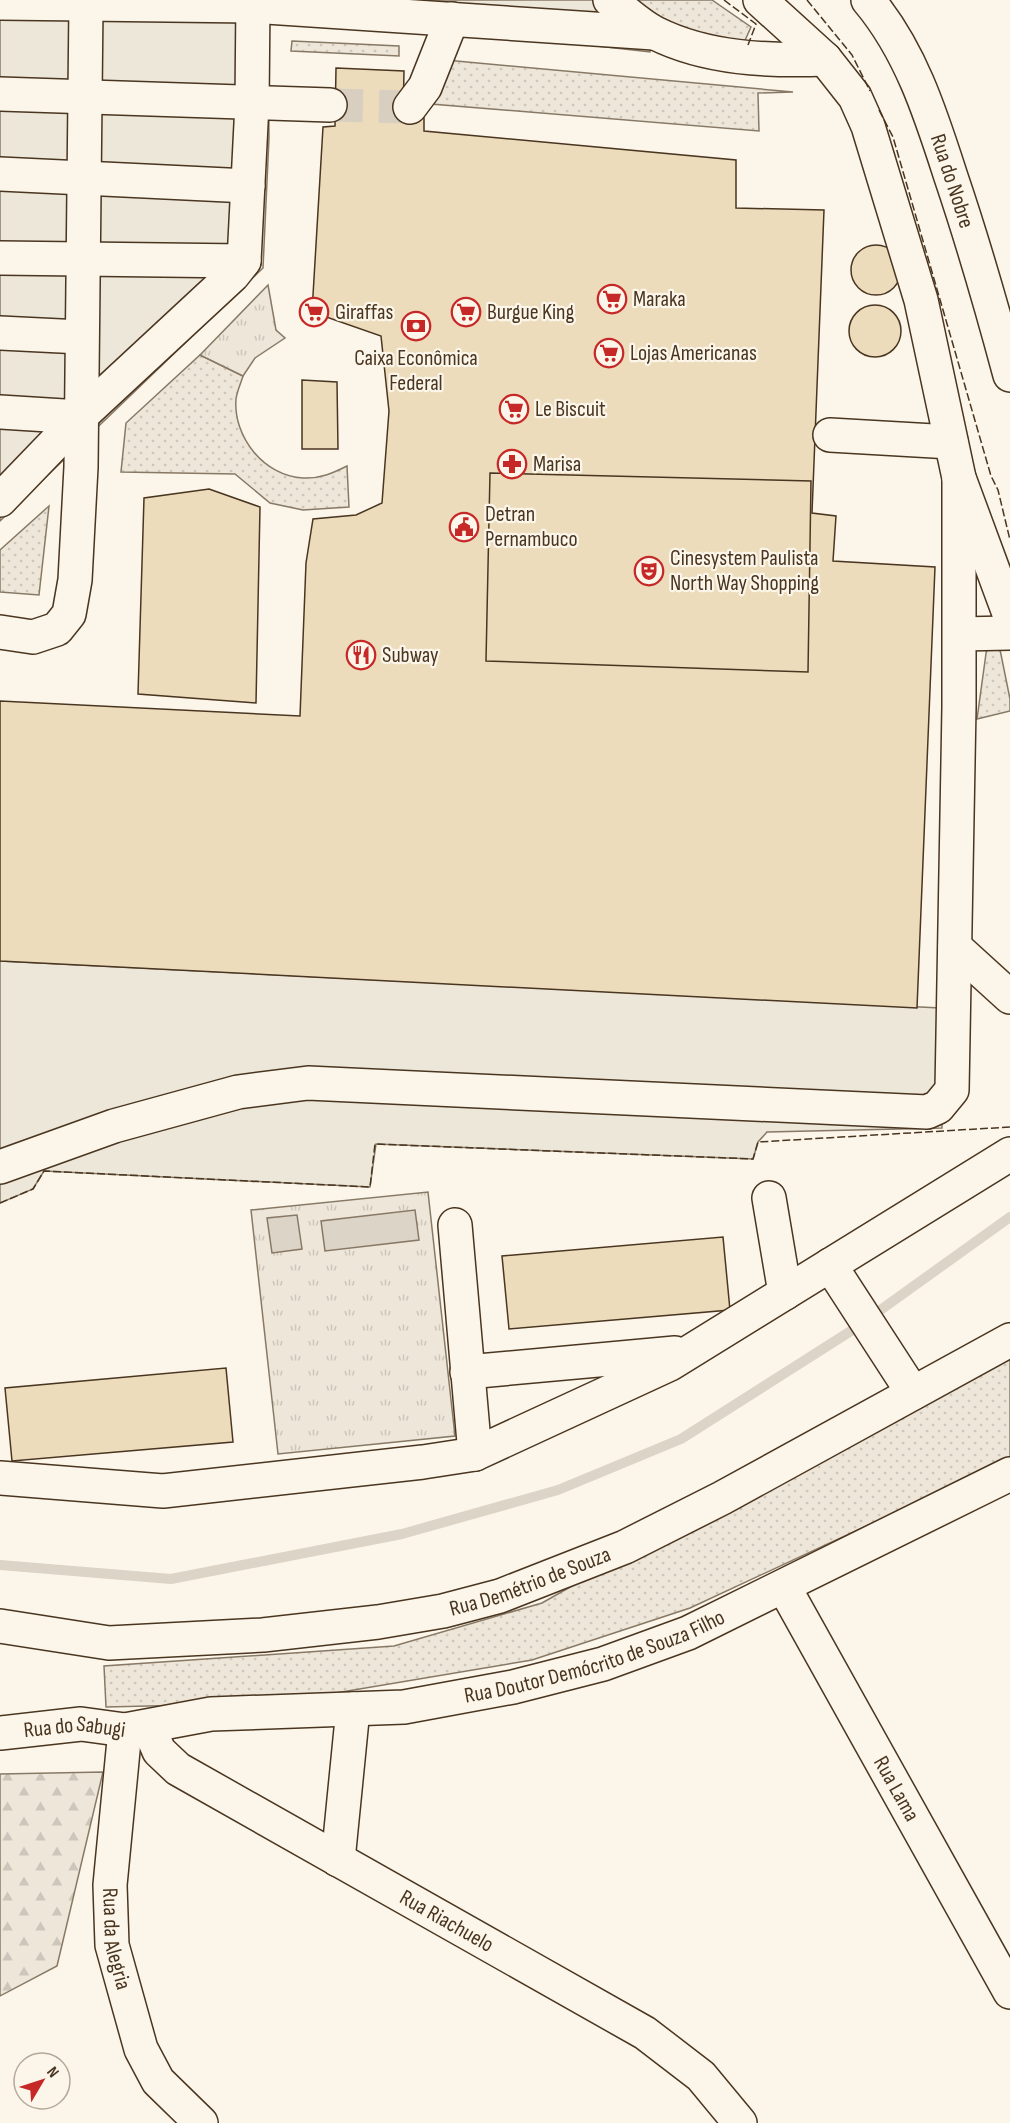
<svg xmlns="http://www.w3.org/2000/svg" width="1010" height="2123" font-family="'Sofia Sans Condensed',sans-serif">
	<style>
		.grass { fill: url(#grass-dots); stroke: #887966; stroke-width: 1.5 }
		.forest { fill: url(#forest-firs); stroke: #887966; stroke-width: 1.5 }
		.park { fill: url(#park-tufts); stroke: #887966; stroke-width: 1.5 }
		.parking { fill: #ede7d9; stroke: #887966; stroke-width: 1.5 }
		.water { fill: #dcd4c6; stroke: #887966; stroke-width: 1.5 }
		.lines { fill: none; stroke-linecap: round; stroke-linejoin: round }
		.stream { stroke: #dcd4c6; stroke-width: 10 }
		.building { fill: #ecdcbc; stroke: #4a3520; stroke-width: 1.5 }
		.minor-tunnel { stroke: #d8cfc1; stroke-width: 33; stroke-dasharray: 33 16; stroke-linecap: butt }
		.minor-casing { stroke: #4a3520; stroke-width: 36 }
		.major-casing { stroke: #4a3520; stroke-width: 36 }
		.minor { stroke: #fbf6e9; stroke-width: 33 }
		.major { stroke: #fbf6e9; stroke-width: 33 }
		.fence { stroke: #4a3520; stroke-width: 1.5; stroke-dasharray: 8 3; stroke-linecap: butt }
		.labels { text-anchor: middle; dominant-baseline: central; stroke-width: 4.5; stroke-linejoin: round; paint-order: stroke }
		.street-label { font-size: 22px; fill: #4a3520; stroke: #fbf6e9 }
		.poi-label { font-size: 22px; fill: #4a3520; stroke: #fbf6e9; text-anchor: start }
	</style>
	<defs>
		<pattern id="grass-dots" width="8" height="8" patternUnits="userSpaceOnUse" patternTransform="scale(1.5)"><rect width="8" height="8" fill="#ede6d9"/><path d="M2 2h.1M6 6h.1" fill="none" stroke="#cdc6ba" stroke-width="1.8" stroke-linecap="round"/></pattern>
		<pattern id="forest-firs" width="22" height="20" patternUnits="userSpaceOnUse" patternTransform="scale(1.5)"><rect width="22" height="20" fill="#ede6d9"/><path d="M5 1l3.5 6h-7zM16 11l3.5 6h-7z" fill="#cdc6ba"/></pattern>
		<pattern id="park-tufts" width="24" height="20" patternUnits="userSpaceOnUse" patternTransform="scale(1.5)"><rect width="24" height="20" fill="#ede6d9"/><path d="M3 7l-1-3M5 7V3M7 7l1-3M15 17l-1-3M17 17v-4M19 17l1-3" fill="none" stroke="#cdc6ba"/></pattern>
	</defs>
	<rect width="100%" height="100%" fill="#fbf6e9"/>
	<!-- grass -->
	<g class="grass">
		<polygon points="631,0 712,0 751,27 742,47 704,49"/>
		<polygon points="292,41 399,46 399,56 291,51"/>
		<polygon points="435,59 793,92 758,93 759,131 431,104"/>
		<path d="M200 355 243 376C241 383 237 391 236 399 233 437 264 476 303 478 320 479 333 473 347 466L349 507 303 510 270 503 235 474 121 472 126 423Z"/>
		<polygon points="49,506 39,595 0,592 0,550"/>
		<polygon points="992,610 1010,699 1010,711 977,719"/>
		<polygon points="1010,1338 1010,1459 690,1608 532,1660 276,1703 106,1707 104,1666 394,1646 542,1603"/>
	</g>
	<!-- forest -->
	<polygon class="forest" points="103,1772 57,1966 0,1996 0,1774"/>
	<!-- park -->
	<g class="park">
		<polygon points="268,285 276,330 285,338 255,358 243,376 200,355"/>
		<polygon points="428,1192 455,1436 278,1454 251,1210"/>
	</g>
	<!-- parking -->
	<g class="parking">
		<polygon points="0,0 626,0 654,27 650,52 490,34 268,24 269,138 263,268 0,521"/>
		<polygon points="0,961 940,1008 942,1128 767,1132 758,1142 753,1159 376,1144 370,1187 44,1171 33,1189 0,1203"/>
	</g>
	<!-- water -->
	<g class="water">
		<polygon points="415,1210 419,1240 325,1251 321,1221"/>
		<polygon points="297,1215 302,1249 272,1253 267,1218"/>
	</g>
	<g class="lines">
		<!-- stream -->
		<polyline class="stream" points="0,1565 171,1579 402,1534 558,1490 681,1439 854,1329 1010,1217"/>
	</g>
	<!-- building -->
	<g class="building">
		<polygon points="336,68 404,71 403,119 424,118 424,131 736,160 736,208 824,210 812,513 836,516 833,561 935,567 917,1008 0,961 0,701 300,716 306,563 313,519 356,515 382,503 389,411 381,336 312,312 323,127 335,126"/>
		<circle cx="876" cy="270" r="25"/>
		<circle cx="875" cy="331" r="26"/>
		<polygon points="302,380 337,382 338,449 302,449"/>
		<polygon points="490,473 811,481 808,672 486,661"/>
		<polygon points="209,489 260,507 256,703 138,694 144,498"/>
		<polygon points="723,1237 730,1310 509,1329 502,1256"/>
		<polygon points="226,1368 233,1442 12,1461 5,1388"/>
	</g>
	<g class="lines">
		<!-- minor-tunnel -->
		<polyline class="minor-tunnel" points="330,105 410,107"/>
		<!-- minor casing -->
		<g class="minor-casing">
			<g id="minor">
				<path d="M610 0C625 11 639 25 655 33 707 59 768 61 825 59"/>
				<polyline points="760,0 825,59 855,97 868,126 921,300 959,478 1010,616"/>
				<polyline points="0,3 252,6 654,33"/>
				<polyline points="0,94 330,105"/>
				<polyline points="410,107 425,87 452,19"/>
				<polyline points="0,174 248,186"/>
				<polyline points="0,258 244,261"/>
				<polyline points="0,333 81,337"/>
				<polyline points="0,412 80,417"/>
				<polyline points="830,435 951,442"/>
				<polyline points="0,500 80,417 233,275 244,261 252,104 253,0"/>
				<polyline points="0,632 33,637 57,629 69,614 75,580 81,467 86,4"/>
				<polyline points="960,634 1010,633"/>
				<polyline points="955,947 1010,997"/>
				<polyline points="0,1167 114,1126 238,1092 308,1083 927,1112 938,1107 952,1090 959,707 959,478"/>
				<polyline points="769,1198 785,1293"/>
				<polyline points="455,1225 475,1454"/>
				<polyline points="830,1265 913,1393"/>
				<polyline points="467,1372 675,1353"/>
				<polyline points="0,1478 163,1491 423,1462 475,1454 670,1364 1010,1154"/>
				<path id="s1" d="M784 1587 1010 1992"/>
				<path id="s2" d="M149 1728 159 1751 178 1769 645 2033 701 2076 740 2123"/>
				<path id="s3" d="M125 1730 110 1885 112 1945 141 2049 158 2081 201 2123"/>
				<path id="s4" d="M0 1733 81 1724 125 1730 211 1714 404 1707 513 1687 603 1664 688 1633 1010 1474"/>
				<polyline points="338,1860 353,1709"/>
			</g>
		</g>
		<!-- major casing -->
		<g class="major-casing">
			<g id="major">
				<path id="s5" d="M868 0C911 51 931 115 951 177 973 242 992 308 1010 375"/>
				<path id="s6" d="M0 1626 109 1643 263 1635 378 1622 443 1611 500 1596 625 1547 722 1498 1010 1340"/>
			</g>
		</g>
		<!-- minor -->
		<use href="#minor" class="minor"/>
		<!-- major -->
		<use href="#major" class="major"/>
		<!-- fence -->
		<g class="fence">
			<polyline points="724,0 756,24 748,45"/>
			<polyline points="807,0 852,55 870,91"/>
			<polyline points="879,110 893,137 991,476 998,490 1010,540"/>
			<polyline points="0,1203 33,1189 44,1171 370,1187 375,1144 753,1159 758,1142 1010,1127"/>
		</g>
	</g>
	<!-- icons -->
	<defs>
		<g id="supermarket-ring" transform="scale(1.5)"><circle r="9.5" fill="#fbf6e9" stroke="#c62828" stroke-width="1.5"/><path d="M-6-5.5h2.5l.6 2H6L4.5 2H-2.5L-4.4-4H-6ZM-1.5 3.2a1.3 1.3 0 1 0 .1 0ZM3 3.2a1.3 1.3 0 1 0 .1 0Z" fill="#c62828"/></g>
		<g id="bank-ring" transform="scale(1.5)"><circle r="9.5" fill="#fbf6e9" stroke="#c62828" stroke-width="1.5"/><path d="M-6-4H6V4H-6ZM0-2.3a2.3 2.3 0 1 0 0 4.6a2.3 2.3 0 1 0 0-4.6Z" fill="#c62828"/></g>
		<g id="pharmacy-ring" transform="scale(1.5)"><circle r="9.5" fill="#fbf6e9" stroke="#c62828" stroke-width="1.5"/><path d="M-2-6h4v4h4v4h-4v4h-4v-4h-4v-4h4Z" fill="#c62828"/></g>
		<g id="civic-ring" transform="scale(1.5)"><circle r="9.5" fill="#fbf6e9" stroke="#c62828" stroke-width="1.5"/><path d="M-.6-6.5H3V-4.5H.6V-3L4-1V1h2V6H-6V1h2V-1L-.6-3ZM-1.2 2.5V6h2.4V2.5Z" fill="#c62828"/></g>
		<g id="theatre-ring" transform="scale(1.5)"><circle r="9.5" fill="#fbf6e9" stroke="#c62828" stroke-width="1.5"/><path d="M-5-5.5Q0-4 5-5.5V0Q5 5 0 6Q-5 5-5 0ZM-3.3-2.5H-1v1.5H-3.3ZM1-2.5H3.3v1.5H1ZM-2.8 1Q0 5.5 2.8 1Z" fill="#c62828"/></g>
		<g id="restaurant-ring" transform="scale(1.5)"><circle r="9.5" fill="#fbf6e9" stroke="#c62828" stroke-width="1.5"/><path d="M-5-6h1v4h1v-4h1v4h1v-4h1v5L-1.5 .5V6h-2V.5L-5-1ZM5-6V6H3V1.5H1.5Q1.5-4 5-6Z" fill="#c62828"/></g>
	</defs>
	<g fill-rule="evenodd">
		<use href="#supermarket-ring" x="612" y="299"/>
		<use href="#supermarket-ring" x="314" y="312"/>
		<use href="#supermarket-ring" x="466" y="312"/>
		<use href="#bank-ring" x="416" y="326"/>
		<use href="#supermarket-ring" x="609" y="353"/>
		<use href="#supermarket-ring" x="514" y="409"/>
		<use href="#pharmacy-ring" x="512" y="464"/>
		<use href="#civic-ring" x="464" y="527"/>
		<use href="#theatre-ring" x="649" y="571"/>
		<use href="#restaurant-ring" x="361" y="655"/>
	</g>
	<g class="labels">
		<!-- street labels -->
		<g class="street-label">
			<text stroke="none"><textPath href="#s5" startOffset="201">Rua do Nobre</textPath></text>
			<text stroke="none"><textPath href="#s6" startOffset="538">Rua Demétrio de Souza</textPath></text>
			<text stroke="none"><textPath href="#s4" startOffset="604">Rua Doutor Demócrito de Souza Filho</textPath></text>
			<text stroke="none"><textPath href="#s4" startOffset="75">Rua do Sabugi</textPath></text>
			<text stroke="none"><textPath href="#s1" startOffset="231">Rua Lama</textPath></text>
			<text stroke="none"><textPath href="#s2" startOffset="360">Rua Riachuelo</textPath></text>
			<text stroke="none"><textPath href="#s3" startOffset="210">Rua da Alegria</textPath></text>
		</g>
		<!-- poi labels -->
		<g class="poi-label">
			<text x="633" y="299">Maraka</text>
			<text x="335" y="312">Giraffas</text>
			<text x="487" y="312">Burgue King</text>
			<text x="630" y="353">Lojas Americanas</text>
			<text x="416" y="358" text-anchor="middle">Caixa Econômica<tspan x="416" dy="25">Federal</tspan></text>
			<text x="535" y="409">Le Biscuit</text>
			<text x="533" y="464">Marisa</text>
			<text x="485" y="514">Detran<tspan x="485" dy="25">Pernambuco</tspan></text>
			<text x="670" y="558">Cinesystem Paulista<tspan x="670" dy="25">North Way Shopping</tspan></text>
			<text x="382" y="655">Subway</text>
		</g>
	</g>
	<!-- north arrow -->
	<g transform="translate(42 2081) rotate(51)"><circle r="28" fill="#fbf6e9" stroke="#b4a999" stroke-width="1.5"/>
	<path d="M0-4.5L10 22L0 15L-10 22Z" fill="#c62828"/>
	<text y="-9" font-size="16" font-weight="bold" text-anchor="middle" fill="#4a3520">N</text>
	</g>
</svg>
